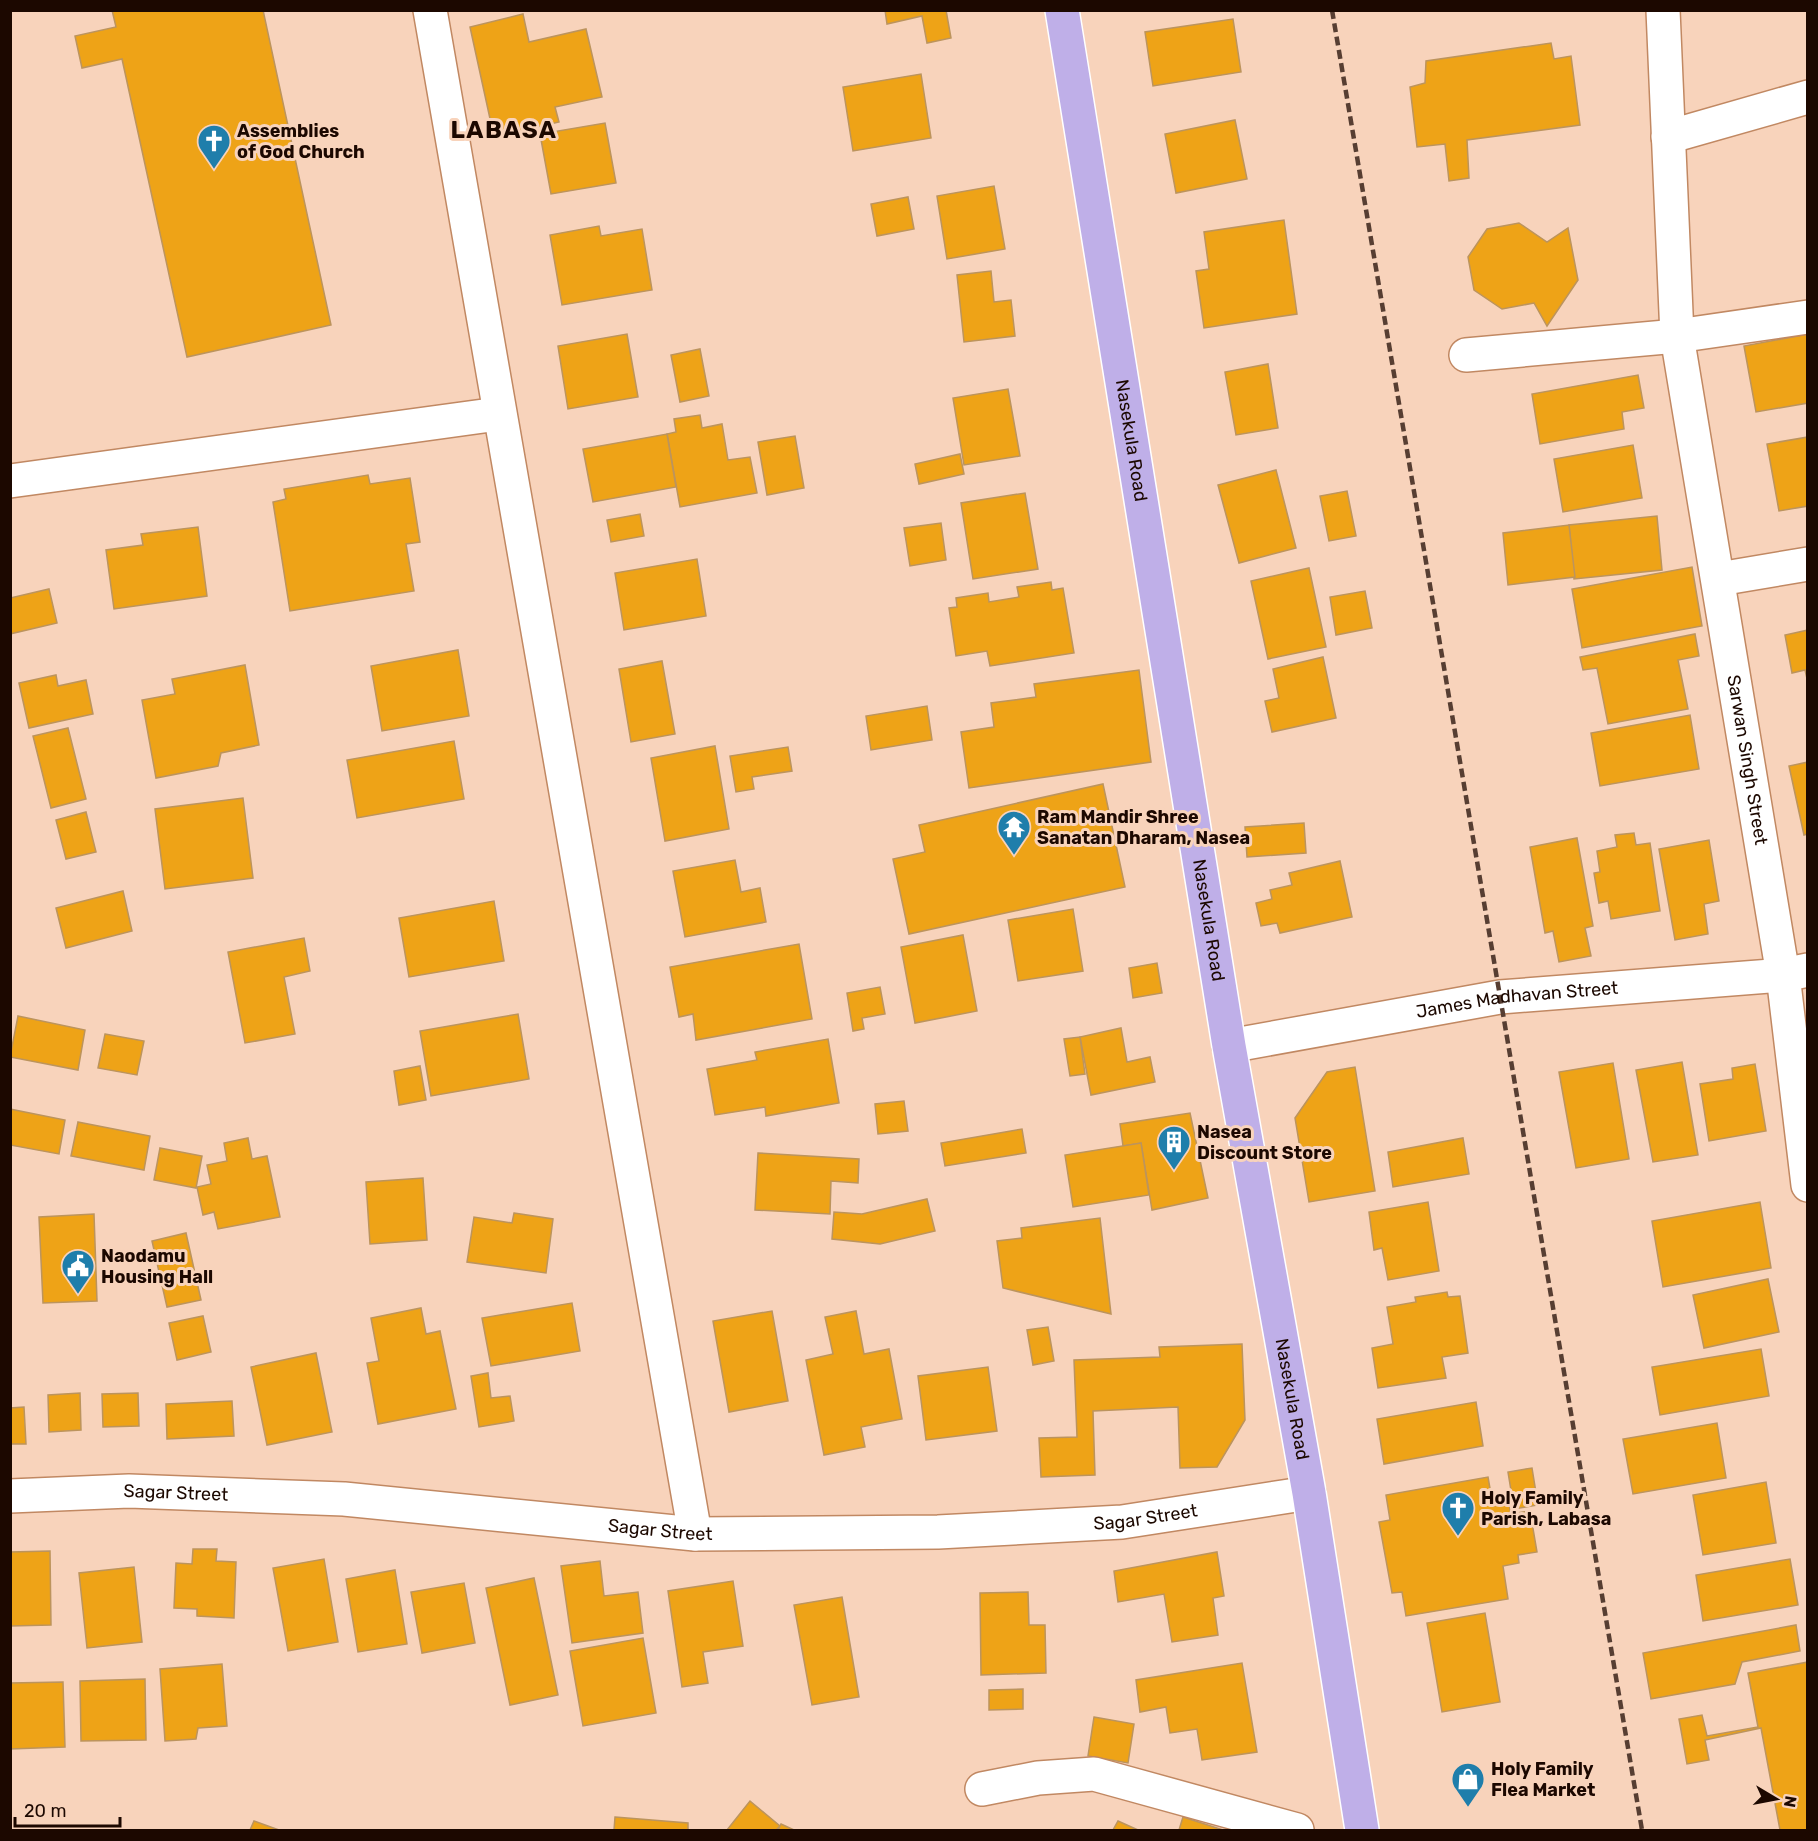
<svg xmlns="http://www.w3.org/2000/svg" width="1818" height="1841" font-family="Rubik,sans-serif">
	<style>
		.building { fill: #eea317; stroke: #bc945d; stroke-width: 1.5 }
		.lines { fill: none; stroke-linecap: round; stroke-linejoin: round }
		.minor-casing { stroke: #c18862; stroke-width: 36 }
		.major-casing { stroke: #fff; stroke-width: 36 }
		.minor { stroke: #fff; stroke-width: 33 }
		.major { stroke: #bfafe8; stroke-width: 33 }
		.rail { stroke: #573e32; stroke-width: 4.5; stroke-dasharray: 9 4.5; stroke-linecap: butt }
		.labels { text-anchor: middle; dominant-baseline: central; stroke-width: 6; stroke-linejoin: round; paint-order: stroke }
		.poi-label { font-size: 18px; font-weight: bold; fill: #1c0800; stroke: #f8d3bb; text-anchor: start }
		.street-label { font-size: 18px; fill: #1c0800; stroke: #f8d3bb }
		.district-label { font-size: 24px; font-weight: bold; letter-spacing: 1.5px; fill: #1c0800; stroke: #f8d3bb }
	</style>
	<rect width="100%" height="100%" fill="#f8d3bb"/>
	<!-- building -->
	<g class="building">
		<polygon points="112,10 263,10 331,325 187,357 122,59 82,68 75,36 116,27"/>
		<polygon points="885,10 946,10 951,38 927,43 922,16 887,24"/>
		<polygon points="523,14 529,42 586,29 602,97 555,107 559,122 494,137 470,27"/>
		<polygon points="1233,19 1241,72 1153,86 1145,32"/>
		<polygon points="1551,43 1554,59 1571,56 1580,125 1467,140 1469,178 1449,181 1445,144 1417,147 1410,87 1425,83 1426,61"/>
		<polygon points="921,74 931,138 853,151 843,87"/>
		<polygon points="1235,120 1247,179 1176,193 1165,134"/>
		<polygon points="605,123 616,183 551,194 540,134"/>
		<polygon points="994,186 1005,249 947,259 937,196"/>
		<polygon points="908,197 914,229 877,236 871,204"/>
		<polygon points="1284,220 1297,314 1204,328 1196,271 1209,269 1204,232"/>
		<polygon points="1519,223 1547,242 1568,228 1578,280 1547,326 1534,303 1502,309 1474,290 1468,257 1487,229"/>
		<polygon points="599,226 601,236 642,229 652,290 562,305 550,235"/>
		<polygon points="991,271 994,302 1011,300 1015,336 964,342 957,275"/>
		<polygon points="627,334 638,397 568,409 558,346"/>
		<polygon points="1808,334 1808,403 1756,412 1744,346"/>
		<polygon points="700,349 709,396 680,402 671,355"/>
		<polygon points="1268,364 1278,428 1236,435 1225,372"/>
		<polygon points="1638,375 1644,408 1622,412 1624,429 1540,444 1532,394"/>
		<polygon points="1008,389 1020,456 964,465 953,398"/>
		<polygon points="700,415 702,428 722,424 728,460 750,457 757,493 680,507 667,434 676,432 674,419"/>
		<polygon points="667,434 676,487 593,502 583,449"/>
		<polygon points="795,436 804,488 767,495 758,442"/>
		<polygon points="1808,437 1808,506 1779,511 1767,444"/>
		<polygon points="1633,445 1642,498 1563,512 1554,459"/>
		<polygon points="960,454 964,474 919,484 915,464"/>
		<polygon points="1276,470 1296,548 1239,563 1218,485"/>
		<polygon points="368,475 370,484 410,478 420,542 406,544 414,591 290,611 273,502 286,499 284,489"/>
		<polygon points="1347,491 1356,536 1329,541 1320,496"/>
		<polygon points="1025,493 1038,569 973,579 961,503"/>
		<polygon points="640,514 644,536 611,542 607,520"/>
		<polygon points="1657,516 1662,570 1574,579 1569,525"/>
		<polygon points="941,523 946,560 910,566 904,528"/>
		<polygon points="1569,525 1575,577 1508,585 1503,533"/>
		<polygon points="198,527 207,596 114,609 106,550 143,545 141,534"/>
		<polygon points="697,559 706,616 624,630 615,573"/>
		<polygon points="1692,567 1702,626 1582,648 1572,589"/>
		<polygon points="1309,568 1326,647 1268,659 1251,581"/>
		<polygon points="1051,582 1052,590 1063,588 1074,653 990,666 987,651 956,656 949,608 957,607 956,598 988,593 989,602 1019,597 1017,587"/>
		<polygon points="49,589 57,623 10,634 10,598"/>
		<polygon points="1365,591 1372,628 1336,635 1330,597"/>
		<polygon points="1808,630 1808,683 1805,670 1792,673 1785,635"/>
		<polygon points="1695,634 1699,656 1678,660 1688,709 1608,724 1597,668 1583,670 1580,657"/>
		<polygon points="458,650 469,716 382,731 371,666"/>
		<polygon points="1323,657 1336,718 1272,732 1265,701 1279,698 1273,669"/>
		<polygon points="662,661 675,734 631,742 619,669"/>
		<polygon points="245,665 259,745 221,753 218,766 156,778 142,700 175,694 172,679"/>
		<polygon points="1139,670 1151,762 969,788 961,732 994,727 991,703 1036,697 1034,684"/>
		<polygon points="56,675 58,686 86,680 93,714 29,728 19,683"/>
		<polygon points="927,706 932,740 871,750 866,716"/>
		<polygon points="1690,715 1699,769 1600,786 1591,733"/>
		<polygon points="68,728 86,799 51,808 33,736"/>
		<polygon points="454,741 464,799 357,818 347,760"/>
		<polygon points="715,746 729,829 665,841 651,758"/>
		<polygon points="788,747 792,771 752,777 754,789 736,792 730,756"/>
		<polygon points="1808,762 1808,834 1804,835 1789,766"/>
		<polygon points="1103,784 1125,887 909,934 893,859 925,852 919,825"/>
		<polygon points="243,798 253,878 165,889 155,809"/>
		<polygon points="86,812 96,852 66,859 56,820"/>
		<polygon points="1304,823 1306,853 1247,857 1245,827"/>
		<polygon points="1634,833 1636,845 1650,843 1660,911 1611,919 1608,901 1599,903 1594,873 1600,872 1597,851 1617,847 1615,835"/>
		<polygon points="1577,838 1593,926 1585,928 1591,956 1559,962 1553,931 1545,933 1530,847"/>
		<polygon points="1709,840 1719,901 1704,904 1708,934 1675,940 1659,849"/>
		<polygon points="735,860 741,892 760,888 766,922 685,937 673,871"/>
		<polygon points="1340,861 1352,917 1280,933 1277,923 1261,926 1256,903 1272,899 1270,890 1292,885 1289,873"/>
		<polygon points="123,891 132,931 66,948 56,908"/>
		<polygon points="494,901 504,961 409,977 399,918"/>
		<polygon points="1073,909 1083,971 1018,981 1008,920"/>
		<polygon points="963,935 977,1011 915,1023 901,947"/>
		<polygon points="304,938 310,971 284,977 295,1034 245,1043 228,952"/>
		<polygon points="799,944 812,1019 696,1040 693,1014 679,1017 670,967"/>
		<polygon points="1157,963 1162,993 1133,998 1129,968"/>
		<polygon points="880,987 885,1014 862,1018 864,1029 853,1031 847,993"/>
		<polygon points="518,1014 529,1079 431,1096 420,1031"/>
		<polygon points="18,1016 85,1030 78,1070 10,1057"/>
		<polygon points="1121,1028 1127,1062 1150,1057 1155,1082 1091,1095 1080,1037"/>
		<polygon points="105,1034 144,1041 137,1075 98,1068"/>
		<polygon points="1080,1037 1085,1074 1070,1076 1064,1039"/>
		<polygon points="828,1039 839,1103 766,1116 765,1107 715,1115 707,1069 757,1060 755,1052"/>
		<polygon points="1682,1062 1698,1155 1653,1162 1636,1070"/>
		<polygon points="1613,1063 1629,1159 1576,1168 1559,1072"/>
		<polygon points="1755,1064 1766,1131 1709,1141 1700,1084 1733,1079 1732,1068"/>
		<polygon points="420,1066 426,1100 399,1105 394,1071"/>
		<polygon points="1355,1067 1375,1191 1309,1202 1295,1118 1327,1072"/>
		<polygon points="904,1101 908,1131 878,1134 875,1104"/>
		<polygon points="10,1109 65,1120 59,1154 10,1145"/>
		<polygon points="1190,1113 1208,1198 1152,1210 1141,1143 1123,1146 1120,1124"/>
		<polygon points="78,1122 150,1136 144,1170 71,1156"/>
		<polygon points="1022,1129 1026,1153 945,1166 941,1143"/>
		<polygon points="248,1138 252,1159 267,1156 280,1217 218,1229 214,1212 203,1215 197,1187 211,1184 207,1165 227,1161 224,1143"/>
		<polygon points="1463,1138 1469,1174 1393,1187 1388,1152"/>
		<polygon points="1141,1143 1149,1195 1073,1207 1065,1155"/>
		<polygon points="160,1148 202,1156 196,1188 154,1180"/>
		<polygon points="758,1153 859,1159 858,1183 831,1181 830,1214 755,1210"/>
		<polygon points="423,1178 427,1240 370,1244 366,1182"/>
		<polygon points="927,1199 935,1231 880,1244 832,1239 834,1212 862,1214"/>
		<polygon points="1428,1202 1439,1271 1388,1280 1382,1248 1374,1250 1369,1212"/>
		<polygon points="1760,1202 1771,1268 1663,1287 1652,1221"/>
		<polygon points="514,1213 553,1219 546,1273 467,1262 474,1217 512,1223"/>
		<polygon points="94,1214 97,1301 43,1303 39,1217"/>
		<polygon points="1100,1218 1111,1314 1003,1288 997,1241 1022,1238 1021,1228"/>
		<polygon points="186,1233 201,1300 167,1307 152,1241"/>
		<polygon points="1768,1279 1779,1332 1704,1348 1693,1295"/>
		<polygon points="1447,1292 1448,1297 1460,1296 1468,1353 1442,1357 1446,1378 1378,1388 1372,1348 1393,1344 1387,1307 1416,1302 1415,1297"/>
		<polygon points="572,1303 580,1351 491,1366 482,1318"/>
		<polygon points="421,1308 426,1334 440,1331 456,1409 378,1424 367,1363 379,1361 371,1318"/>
		<polygon points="772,1311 788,1401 729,1412 713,1321"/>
		<polygon points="856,1311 864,1354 889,1349 902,1419 861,1427 865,1447 824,1455 806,1360 833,1354 825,1317"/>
		<polygon points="203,1316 211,1352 177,1360 169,1323"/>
		<polygon points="1048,1327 1054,1361 1033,1365 1027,1330"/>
		<polygon points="1242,1344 1245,1420 1217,1467 1180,1468 1178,1407 1093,1411 1095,1475 1041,1477 1039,1438 1077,1437 1074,1360 1160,1357 1159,1347"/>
		<polygon points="1761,1349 1769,1396 1660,1415 1652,1367"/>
		<polygon points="316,1353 332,1432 267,1445 251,1367"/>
		<polygon points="988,1367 997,1431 926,1440 918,1376"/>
		<polygon points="488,1373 491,1398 510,1396 514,1421 479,1427 471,1376"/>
		<polygon points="80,1393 81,1430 49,1432 48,1395"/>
		<polygon points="138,1393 139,1426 103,1427 102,1394"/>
		<polygon points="232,1401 234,1436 167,1439 166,1404"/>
		<polygon points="1476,1402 1483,1446 1384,1464 1377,1419"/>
		<polygon points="24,1407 26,1444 10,1444 10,1408"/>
		<polygon points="1717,1423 1726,1478 1633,1494 1623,1439"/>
		<polygon points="1532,1468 1538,1505 1514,1509 1508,1472"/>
		<polygon points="1488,1477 1493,1506 1509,1504 1511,1514 1530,1511 1537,1552 1518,1555 1519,1563 1503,1566 1508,1599 1406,1616 1402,1592 1392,1593 1379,1522 1390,1520 1386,1495"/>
		<polygon points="1766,1482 1776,1543 1703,1555 1693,1495"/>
		<polygon points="193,1549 217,1549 216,1561 236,1562 234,1618 197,1616 197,1609 174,1608 176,1563 192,1564"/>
		<polygon points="50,1551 51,1625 10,1626 10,1552"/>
		<polygon points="1217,1552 1224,1596 1213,1598 1218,1635 1172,1642 1164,1594 1118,1602 1114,1571"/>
		<polygon points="324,1559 338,1642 288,1651 273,1568"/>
		<polygon points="1790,1559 1798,1605 1703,1621 1696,1575"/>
		<polygon points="600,1561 604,1596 638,1592 643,1633 572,1643 561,1566"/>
		<polygon points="134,1567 142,1642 87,1648 79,1573"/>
		<polygon points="395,1570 407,1644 358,1652 346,1579"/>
		<polygon points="534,1578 558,1695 510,1705 486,1588"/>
		<polygon points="733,1581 743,1646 703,1652 708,1683 682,1687 668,1591"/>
		<polygon points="464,1583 475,1643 422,1653 411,1592"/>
		<polygon points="1028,1592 1029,1625 1045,1625 1046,1673 981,1675 980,1593"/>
		<polygon points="842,1597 859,1697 812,1705 794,1605"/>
		<polygon points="1485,1613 1500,1702 1442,1712 1427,1623"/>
		<polygon points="1796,1625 1800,1651 1742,1662 1735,1684 1651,1699 1643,1653"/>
		<polygon points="643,1638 656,1713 583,1726 570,1651"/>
		<polygon points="1808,1662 1808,1830 1780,1830 1761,1728 1705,1740 1709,1760 1687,1764 1679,1719 1702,1715 1707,1736 1758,1727 1748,1673"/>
		<polygon points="1242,1663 1257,1752 1202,1760 1197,1729 1170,1733 1166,1707 1140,1712 1136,1680"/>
		<polygon points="222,1664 227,1726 198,1728 196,1739 165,1741 160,1669"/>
		<polygon points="145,1679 146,1740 81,1741 80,1681"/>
		<polygon points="63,1682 65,1747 10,1749 10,1683"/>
		<polygon points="1023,1689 1023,1709 989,1710 989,1690"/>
		<polygon points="1094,1717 1134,1724 1128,1763 1088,1756"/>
		<polygon points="750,1801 780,1826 776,1830 727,1830"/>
		<polygon points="615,1817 688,1823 688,1830 614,1830"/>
		<polygon points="1183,1817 1223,1830 1179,1830"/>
		<polygon points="254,1821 279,1830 250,1830"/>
		<polygon points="1118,1821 1138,1830 1113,1830"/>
		<polygon points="781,1824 794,1830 778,1830"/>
	</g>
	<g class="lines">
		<!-- minor casing -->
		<g class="minor-casing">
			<g id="minor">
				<polyline points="430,10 695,1534"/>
				<path id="s1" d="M1663 10 1677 336 1783 975 1808 1185"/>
				<polyline points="1668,137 1808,97"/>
				<polyline points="1466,355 1677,336 1808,317"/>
				<polyline points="10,481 498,414"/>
				<polyline points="1719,579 1808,564"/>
				<path id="s2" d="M1229 1046 1500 997 1783 975 1808 970"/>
				<path id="s3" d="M10 1496 129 1491 344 1499 695 1534 938 1532 1122 1522 1309 1493"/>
				<polyline points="982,1789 1038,1778 1094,1774 1297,1830"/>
			</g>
		</g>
		<!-- major casing -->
		<g class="major-casing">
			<g id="major">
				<path id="s4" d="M1062 10 1229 1046 1309 1493 1362 1830"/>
			</g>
		</g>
		<!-- minor -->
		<use href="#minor" class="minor"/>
		<!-- major -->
		<use href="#major" class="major"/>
		<!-- rail -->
		<polyline class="rail" points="1332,10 1642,1830"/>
	</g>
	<!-- icons -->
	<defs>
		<g id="church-pin" transform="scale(1.725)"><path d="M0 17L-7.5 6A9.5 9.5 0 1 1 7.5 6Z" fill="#1f7eab" stroke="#f8d3bb"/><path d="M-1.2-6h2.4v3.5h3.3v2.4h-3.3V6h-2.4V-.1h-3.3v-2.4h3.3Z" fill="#fff"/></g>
		<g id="temple-pin" transform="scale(1.725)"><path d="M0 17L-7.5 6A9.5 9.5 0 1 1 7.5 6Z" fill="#1f7eab" stroke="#f8d3bb"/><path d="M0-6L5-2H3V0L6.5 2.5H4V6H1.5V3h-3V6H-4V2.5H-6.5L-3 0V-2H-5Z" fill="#fff"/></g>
		<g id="building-pin" transform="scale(1.725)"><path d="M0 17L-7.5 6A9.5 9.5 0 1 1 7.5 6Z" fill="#1f7eab" stroke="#f8d3bb"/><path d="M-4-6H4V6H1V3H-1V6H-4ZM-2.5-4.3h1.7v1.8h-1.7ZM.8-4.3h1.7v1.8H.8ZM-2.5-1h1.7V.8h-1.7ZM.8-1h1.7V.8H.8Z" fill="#fff"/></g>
		<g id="civic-pin" transform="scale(1.725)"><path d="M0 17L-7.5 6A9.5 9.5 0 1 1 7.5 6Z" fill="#1f7eab" stroke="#f8d3bb"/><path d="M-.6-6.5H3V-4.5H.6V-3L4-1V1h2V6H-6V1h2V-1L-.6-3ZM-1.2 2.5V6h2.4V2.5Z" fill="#fff"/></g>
		<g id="shop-pin" transform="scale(1.725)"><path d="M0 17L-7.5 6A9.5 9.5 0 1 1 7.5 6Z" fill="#1f7eab" stroke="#f8d3bb"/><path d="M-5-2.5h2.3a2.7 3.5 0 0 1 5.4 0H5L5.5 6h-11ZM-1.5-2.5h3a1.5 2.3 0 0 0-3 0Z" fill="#fff"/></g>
	</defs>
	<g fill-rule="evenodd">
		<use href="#church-pin" x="214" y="141"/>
		<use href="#temple-pin" x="1014" y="827"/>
		<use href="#building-pin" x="1174" y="1142"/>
		<use href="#civic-pin" x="78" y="1266"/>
		<use href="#church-pin" x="1458" y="1508"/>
		<use href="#shop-pin" x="1468" y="1779"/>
	</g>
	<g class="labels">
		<!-- poi labels -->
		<g class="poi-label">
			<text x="237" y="131">Assemblies<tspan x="237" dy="21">of God Church</tspan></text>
			<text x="1037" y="817">Ram Mandir Shree<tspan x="1037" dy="21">Sanatan Dharam, Nasea</tspan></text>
			<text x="1197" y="1132">Nasea<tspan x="1197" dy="21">Discount Store</tspan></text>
			<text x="101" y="1256">Naodamu<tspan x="101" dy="21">Housing Hall</tspan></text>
			<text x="1481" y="1498">Holy Family<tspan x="1481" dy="21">Parish, Labasa</tspan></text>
			<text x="1491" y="1769">Holy Family<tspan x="1491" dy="21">Flea Market</tspan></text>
		</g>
		<!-- street labels -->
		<g class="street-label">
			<text stroke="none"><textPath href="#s4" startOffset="436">Nasekula Road</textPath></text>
			<text stroke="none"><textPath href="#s1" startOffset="756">Sarwan Singh Street</textPath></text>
			<text stroke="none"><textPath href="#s4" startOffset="922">Nasekula Road</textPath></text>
			<text stroke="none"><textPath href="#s2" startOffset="292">James Madhavan Street</textPath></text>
			<text stroke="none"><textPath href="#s4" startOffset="1408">Nasekula Road</textPath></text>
			<text stroke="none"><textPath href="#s3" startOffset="166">Sagar Street</textPath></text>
			<text stroke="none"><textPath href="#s3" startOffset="1138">Sagar Street</textPath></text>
			<text stroke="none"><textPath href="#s3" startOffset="652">Sagar Street</textPath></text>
		</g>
		<!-- district labels -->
		<g class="district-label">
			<text x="504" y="130">LABASA</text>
		</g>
	</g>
	<!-- border -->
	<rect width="1818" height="1841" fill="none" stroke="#1c0800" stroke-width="24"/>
	<!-- north arrow -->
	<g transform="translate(1776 1799) rotate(100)" stroke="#f8d3bb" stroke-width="4.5" paint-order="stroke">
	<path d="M0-4.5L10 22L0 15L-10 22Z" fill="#1c0800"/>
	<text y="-9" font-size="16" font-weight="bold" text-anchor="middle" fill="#1c0800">N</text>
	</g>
	<!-- scale -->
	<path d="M15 1817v9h105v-9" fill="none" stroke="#1c0800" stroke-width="3"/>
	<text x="24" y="1817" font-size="18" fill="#1c0800" stroke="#f8d3bb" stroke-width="4.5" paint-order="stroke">20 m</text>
</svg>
